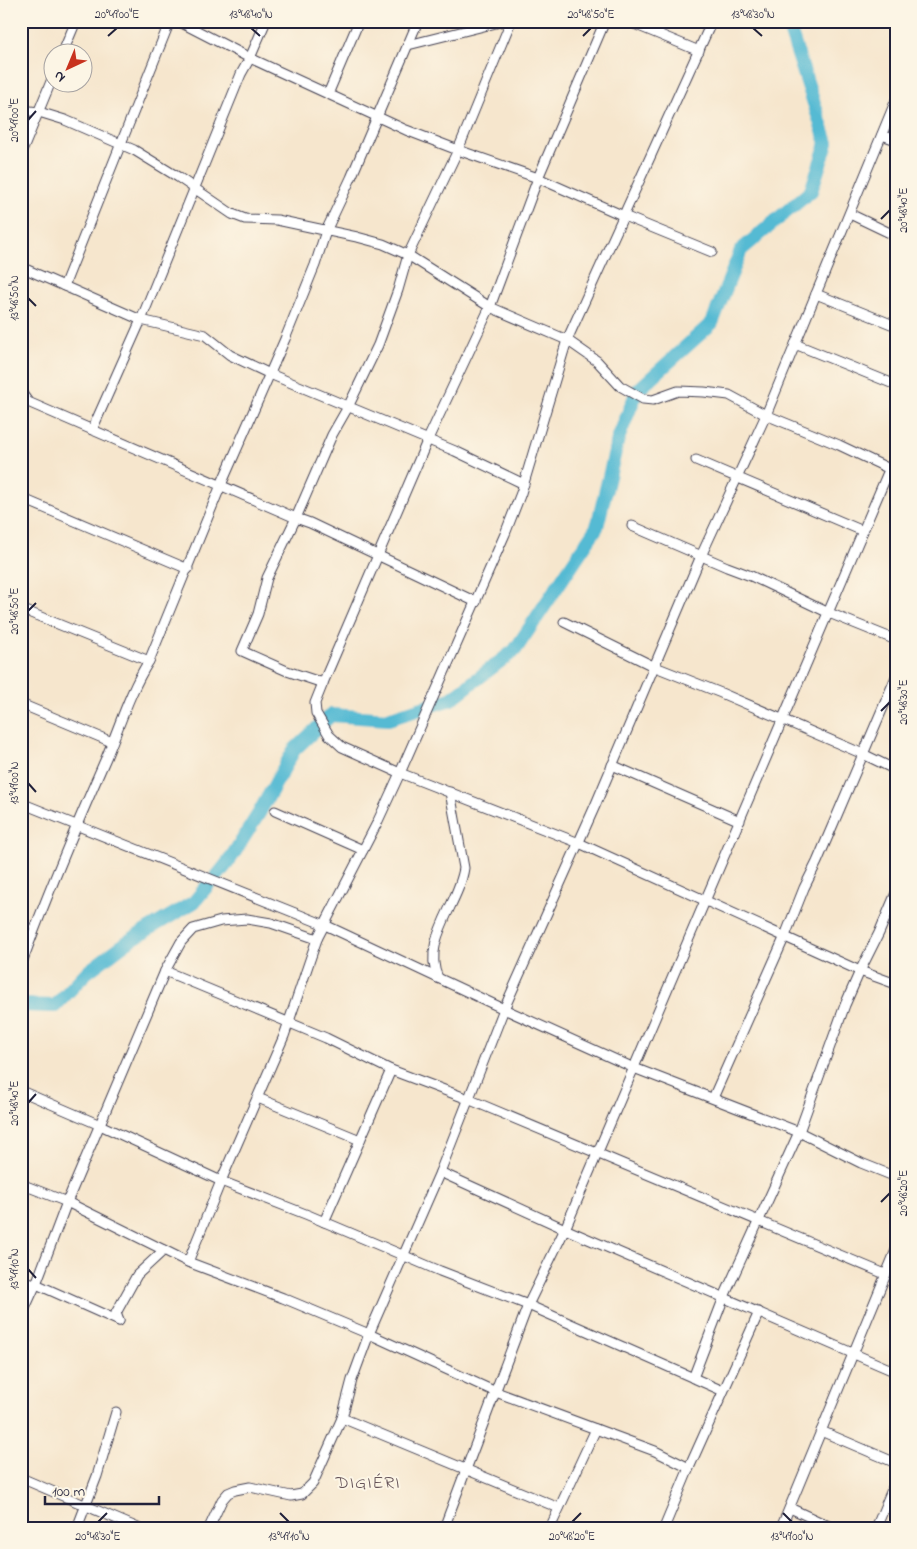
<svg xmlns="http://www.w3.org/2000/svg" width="917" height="1549" font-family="'Indie Flower',sans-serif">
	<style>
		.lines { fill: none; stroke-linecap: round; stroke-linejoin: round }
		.river { stroke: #55bad3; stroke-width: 14 }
		.minor-casing { stroke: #423f51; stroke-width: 11 }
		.minor { stroke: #fff; stroke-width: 9 }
		.ticks { fill: none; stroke: #22223b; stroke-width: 2 }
		.labels { text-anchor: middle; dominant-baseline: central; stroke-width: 4; stroke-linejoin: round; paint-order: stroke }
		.neighbourhood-label { font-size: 18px; letter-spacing: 1px; fill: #67555a; stroke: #fcf5e5 }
		.neatline { fill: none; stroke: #22223b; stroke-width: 2 }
		.ticks-label { font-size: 12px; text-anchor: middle; fill: #22223b }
	</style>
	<rect width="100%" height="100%" fill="#fcf5e5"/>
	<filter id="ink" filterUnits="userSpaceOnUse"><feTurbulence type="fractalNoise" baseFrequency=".02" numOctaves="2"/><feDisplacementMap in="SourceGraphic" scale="10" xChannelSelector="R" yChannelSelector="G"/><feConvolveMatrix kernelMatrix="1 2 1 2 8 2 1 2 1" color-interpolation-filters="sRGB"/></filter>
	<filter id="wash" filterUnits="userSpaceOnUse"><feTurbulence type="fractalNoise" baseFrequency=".0096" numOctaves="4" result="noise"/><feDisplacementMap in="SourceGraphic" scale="20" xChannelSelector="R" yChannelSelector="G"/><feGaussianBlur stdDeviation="1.12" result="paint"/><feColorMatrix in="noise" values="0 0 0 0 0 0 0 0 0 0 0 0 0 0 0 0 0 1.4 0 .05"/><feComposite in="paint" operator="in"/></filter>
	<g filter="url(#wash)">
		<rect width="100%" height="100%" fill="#f6e6cd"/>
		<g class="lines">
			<!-- river -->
			<g class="river">
				<polyline points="217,876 229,861 259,813 294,750 331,715 388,719 451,699 515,650 597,527 618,439 637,391 712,323 741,250 811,191 827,143 787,21"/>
				<polyline points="21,1005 55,1006 86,973 127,942 194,902 208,885"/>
			</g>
		</g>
	</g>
	<g filter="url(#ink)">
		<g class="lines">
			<!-- minor casing -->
			<g class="minor-casing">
				<g id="minor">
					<polyline points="170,21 64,286 141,320 205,335 230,355 270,374 455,451 524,484"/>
					<polyline points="178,21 250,58 406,130 458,150 538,178 624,216 712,252"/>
					<polyline points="627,21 699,51"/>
					<polyline points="408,45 504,21"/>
					<polyline points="63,52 76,21"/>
					<polyline points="328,94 359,21"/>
					<polyline points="21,110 39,112 65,120 134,150 178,177 232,214 245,219 277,220 357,237 383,244 408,255 490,307 567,340 597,361 620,386 643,399 653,400 678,391 704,392 729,395 766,415 839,445 896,472"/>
					<polyline points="882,135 896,140"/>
					<polyline points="21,154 52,79"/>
					<polyline points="850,214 896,236"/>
					<polyline points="21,267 64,286"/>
					<polyline points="816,294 896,326"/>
					<polyline points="795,344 896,385"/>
					<polyline points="21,392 28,402 296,518 267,578 258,614 242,651 287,671 323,683 315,703 316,713 329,735 342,747 400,773 579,843 860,971 845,1005 799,1132 724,1297 693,1378"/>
					<polyline points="92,430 141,320 241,74 250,58 266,21"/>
					<polyline points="696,460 863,531"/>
					<polyline points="21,498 188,569"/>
					<polyline points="632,526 727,567 751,576 829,613 896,640"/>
					<polyline points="476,602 310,523 296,518 332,435 348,407 378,345 398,290 408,255 458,150 511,21"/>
					<polyline points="21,609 149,661"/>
					<polyline points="564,622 653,666 721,693 863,754 896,770"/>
					<polyline points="323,683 428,439 490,307 538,178 605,21"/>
					<polyline points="21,704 112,742"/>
					<polyline points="612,765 740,821"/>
					<polyline points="21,803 325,925 504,1009 634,1068 799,1132 861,1163 896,1177"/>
					<polyline points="275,811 363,850"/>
					<polyline points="896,893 879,933 860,971 896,984"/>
					<path d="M21 965C47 895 76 826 106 758 120 725 130 691 149 661L221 485 285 339 315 265 326 231 351 178 418 21"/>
					<polyline points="165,971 326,1038 391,1070 468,1099 885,1274"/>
					<path d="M438 978C421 941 459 904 464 868L450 792"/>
					<polyline points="21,1091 100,1125 221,1181 308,1215 440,1271 528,1305 723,1391"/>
					<polyline points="258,1098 360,1140"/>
					<polyline points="713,1098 785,936 804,888 817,862 896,677"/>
					<polyline points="440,1172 565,1229 896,1372"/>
					<polyline points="21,1184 67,1202 188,1262"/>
					<polyline points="324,1222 391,1070"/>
					<polyline points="21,1280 36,1284 119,1321"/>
					<polyline points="21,1317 36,1284 67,1202 165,971 181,942 193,929 221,921 247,919 271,923 317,939"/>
					<polyline points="119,1321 116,1313 137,1275 164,1250"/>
					<polyline points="342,1418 559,1508"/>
					<polyline points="821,1431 896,1463"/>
					<polyline points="689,1468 759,1312"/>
					<polyline points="21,1478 138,1528"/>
					<polyline points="790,1508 833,1528"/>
					<polyline points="77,1528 97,1476 116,1412"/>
					<polyline points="209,1528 222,1500 228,1493 235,1490 250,1487 291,1496 302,1494 313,1483 342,1418 352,1380 369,1334 440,1172 504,1009 595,806 701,556 766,415 896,100"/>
					<polyline points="444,1528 528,1305 565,1229 889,470"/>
					<polyline points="550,1528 596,1429"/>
					<polyline points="664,1528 689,1468 655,1451 496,1392 369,1334 283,1298 188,1262 221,1181 284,1036 317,939 377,823 400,773 505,534 521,493 567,340 712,21"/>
					<polyline points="781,1528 896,1250"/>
					<polyline points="876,1528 896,1480"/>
				</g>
			</g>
			<!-- minor -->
			<use href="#minor" class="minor"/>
		</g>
	</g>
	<!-- ticks -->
	<path class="ticks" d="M251 28 260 36M753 28 762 36M108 36 117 28M583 36 591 28M28 120 36 111M881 219 890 210M28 298 36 306M28 611 36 603M881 711 890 702M28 783 36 792M28 1103 36 1094M881 1202 890 1193M28 1269 36 1278M280 1513 289 1522M783 1513 792 1522M98 1522 107 1513M572 1522 581 1513"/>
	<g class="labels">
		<!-- neighbourhood labels -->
		<g class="neighbourhood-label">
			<text x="368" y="1484">DIGIÉRI</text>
		</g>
	</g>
	<!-- margin -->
	<rect width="917" height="1549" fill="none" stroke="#fcf5e5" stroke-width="55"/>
	<!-- north arrow -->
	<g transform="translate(68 68) rotate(224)"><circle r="24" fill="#fcf5e5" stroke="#a5a1a1"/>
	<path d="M0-4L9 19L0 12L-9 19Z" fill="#c8321e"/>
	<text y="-8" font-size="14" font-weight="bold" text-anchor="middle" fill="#22223b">N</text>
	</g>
	<!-- scale -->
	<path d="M45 1496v8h114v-8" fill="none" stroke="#22223b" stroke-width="2.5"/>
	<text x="52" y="1496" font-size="15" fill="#22223b" stroke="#fcf5e5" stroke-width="4" paint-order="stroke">100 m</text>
	<rect x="28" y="28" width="862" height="1494" class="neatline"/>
	<g class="ticks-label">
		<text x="117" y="18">20°49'00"E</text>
		<text x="251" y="18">13°48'40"N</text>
		<text x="591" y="18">20°48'50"E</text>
		<text x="753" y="18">13°48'30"N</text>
		<text transform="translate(14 120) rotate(-90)" y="4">20°49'00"E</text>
		<text transform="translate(903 210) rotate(-90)" y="4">20°48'40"E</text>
		<text transform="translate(14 298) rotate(-90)" y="4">13°48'50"N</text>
		<text transform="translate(14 611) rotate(-90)" y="4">20°48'50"E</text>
		<text transform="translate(903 702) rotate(-90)" y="4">20°48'30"E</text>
		<text transform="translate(14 783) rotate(-90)" y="4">13°49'00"N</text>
		<text transform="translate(14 1103) rotate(-90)" y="4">20°48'40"E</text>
		<text transform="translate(903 1193) rotate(-90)" y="4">20°48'20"E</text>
		<text transform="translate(14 1269) rotate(-90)" y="4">13°49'10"N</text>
		<text x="98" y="1540">20°48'30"E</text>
		<text x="289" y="1540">13°49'10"N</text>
		<text x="572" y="1540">20°48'20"E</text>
		<text x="792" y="1540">13°49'00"N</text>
	</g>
</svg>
